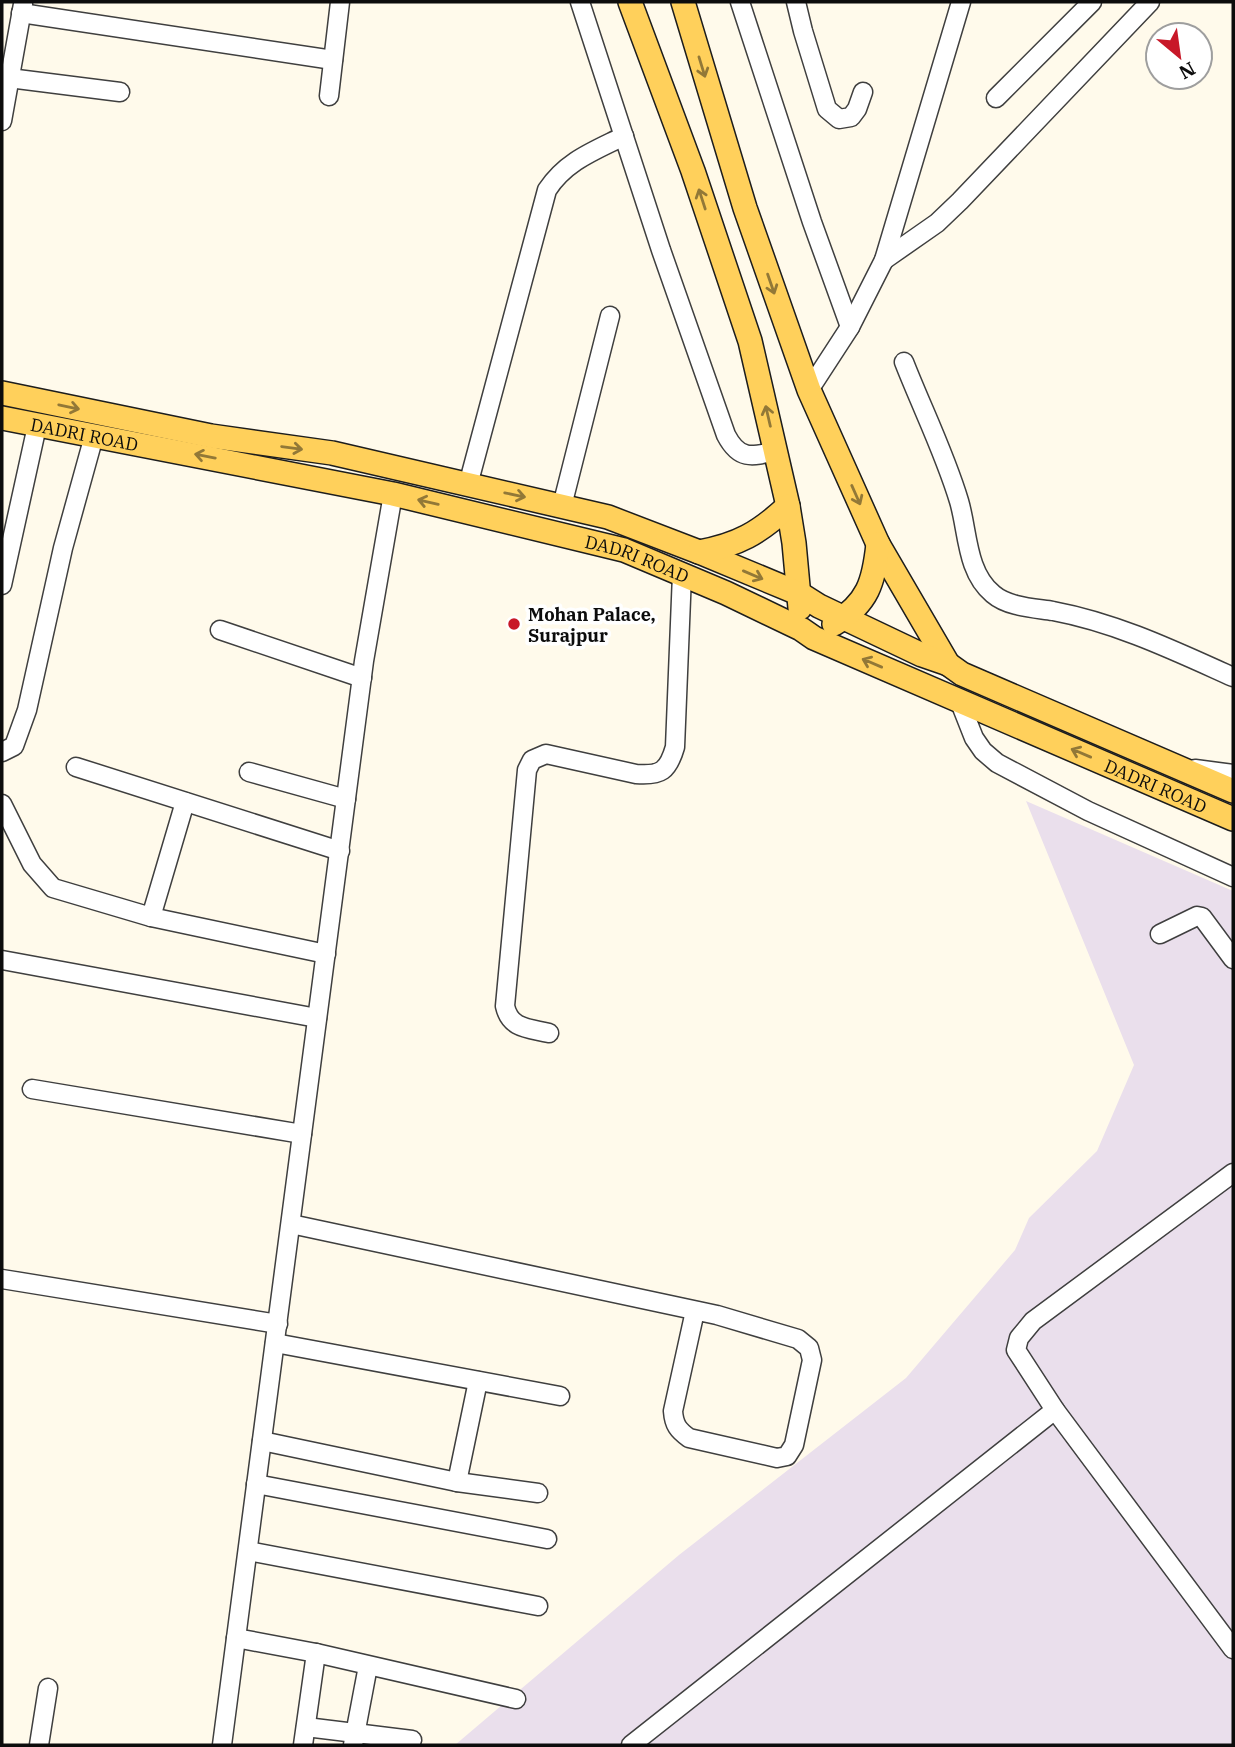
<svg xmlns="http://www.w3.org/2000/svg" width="1235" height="1747" font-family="'IBM Plex Serif',serif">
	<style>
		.industrial { fill: #eadfec }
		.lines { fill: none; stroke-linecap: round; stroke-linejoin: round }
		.minor-casing { stroke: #3f3f3f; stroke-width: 21 }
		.major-casing { stroke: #1d1d1d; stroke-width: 26 }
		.minor { stroke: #fff; stroke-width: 18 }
		.major { stroke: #ffd05b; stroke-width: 23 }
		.oneway { stroke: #927837 }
		.poi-dot { fill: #c81828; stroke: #fff; stroke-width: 2.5 }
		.labels { text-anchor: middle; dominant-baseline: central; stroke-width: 7; stroke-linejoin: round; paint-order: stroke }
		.street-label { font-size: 18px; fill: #0c0c0c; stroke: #fff }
		.poi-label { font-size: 18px; font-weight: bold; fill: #0c0c0c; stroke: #fff; text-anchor: start }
	</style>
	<rect width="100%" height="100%" fill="#fffaeb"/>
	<!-- industrial -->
	<polygon class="industrial" points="1026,801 1233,891 1233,1745 455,1745 679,1555 906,1378 1015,1250 1029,1218 1097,1151 1134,1065"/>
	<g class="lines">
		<!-- minor casing -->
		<g class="minor-casing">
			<g id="minor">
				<path d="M580 2 661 250 726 435C739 460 751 457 776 451"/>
				<polyline points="740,2 812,222 850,327"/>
				<polyline points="796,2 803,31 827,109 839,119 851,117 857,109 863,92"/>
				<polyline points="21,13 333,60"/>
				<polyline points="9,78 120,92"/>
				<polyline points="329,96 340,2"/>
				<polyline points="996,98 1092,2"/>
				<polyline points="2,121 23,4"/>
				<polyline points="884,260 937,223 960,201 1150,2"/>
				<path d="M904 362C922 408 945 454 959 501 968 531 966 572 993 594 1008 607 1034 608 1053 611 1117 623 1175 651 1233 677"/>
				<polyline points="809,390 850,327 884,260 961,2"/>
				<path d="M468 485 547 190C566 161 594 151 624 136"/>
				<polyline points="562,506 610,316"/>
				<polyline points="2,585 37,426"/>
				<polyline points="220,630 362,678"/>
				<polyline points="959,700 974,738 983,751 997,763 1088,811 1233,877"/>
				<polyline points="2,752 14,746 27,710 63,548 94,436"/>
				<polyline points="76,767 340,851"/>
				<polyline points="1195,769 1233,774"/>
				<polyline points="249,772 346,799"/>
				<polyline points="2,804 32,864 53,888 151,917 326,954"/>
				<polyline points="151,917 185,802"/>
				<polyline points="1160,934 1197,916 1202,917 1233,959"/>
				<polyline points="2,960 317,1018"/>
				<path d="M549 1033C528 1028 510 1029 505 1006L527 770 532 760 546 754 636 774C661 776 668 771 675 747L682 574"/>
				<polyline points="32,1089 302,1134"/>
				<polyline points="1233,1173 1033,1321 1019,1338 1016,1350 1055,1410 1233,1649"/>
				<path d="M291 1224 717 1315 798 1339 809 1348 812 1360 794 1445 787 1456 777 1458 689 1438C678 1430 674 1425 673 1411L695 1311"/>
				<polyline points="2,1279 278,1324"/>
				<polyline points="275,1343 560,1396"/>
				<polyline points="262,1441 457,1482 538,1493"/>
				<polyline points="457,1482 478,1381"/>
				<polyline points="256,1484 547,1539"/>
				<polyline points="248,1551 538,1606"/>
				<polyline points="236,1638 316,1653 516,1699"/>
				<polyline points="306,1727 412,1740"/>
				<polyline points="39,1745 48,1688"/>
				<polyline points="222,1745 364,661 393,494"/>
				<polyline points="303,1745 316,1653"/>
				<polyline points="353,1745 368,1666"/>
				<polyline points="631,1745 1055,1410"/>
			</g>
		</g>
		<!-- major casing -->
		<g class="major-casing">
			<g id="major">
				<polyline points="630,2 693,171 750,341 788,506 794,543 800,608"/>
				<polyline points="683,2 745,208 809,390 878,544 948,664 962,674 1233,791"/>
				<polyline points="2,393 211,436 332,453 608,517 699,552 800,594 819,606 922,655 948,664"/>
				<path id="s1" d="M2 418 393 494 624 550 726 593 801 629 814 638 1233 819"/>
				<path d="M699 552C738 545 759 533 788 506"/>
				<path d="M834 624C868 603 874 582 878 544"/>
			</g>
		</g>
		<!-- minor -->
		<use href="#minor" class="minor"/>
		<!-- major -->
		<use href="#major" class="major"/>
	</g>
	<!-- one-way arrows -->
	<defs><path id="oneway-shaft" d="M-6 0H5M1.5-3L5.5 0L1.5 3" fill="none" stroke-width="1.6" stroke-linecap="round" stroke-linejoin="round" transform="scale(1.75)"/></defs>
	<g class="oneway">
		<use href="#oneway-shaft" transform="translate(702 67) rotate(73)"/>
		<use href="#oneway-shaft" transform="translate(702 199) rotate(-108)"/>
		<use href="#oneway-shaft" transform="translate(771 284) rotate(71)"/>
		<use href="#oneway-shaft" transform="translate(69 407) rotate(12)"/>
		<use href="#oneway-shaft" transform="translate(768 416) rotate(-103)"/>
		<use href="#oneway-shaft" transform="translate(292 448) rotate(8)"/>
		<use href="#oneway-shaft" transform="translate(205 456) rotate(-169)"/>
		<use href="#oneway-shaft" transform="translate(515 495) rotate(12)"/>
		<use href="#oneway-shaft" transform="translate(856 495) rotate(66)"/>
		<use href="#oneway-shaft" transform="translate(428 502) rotate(-167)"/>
		<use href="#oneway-shaft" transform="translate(753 575) rotate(23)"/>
		<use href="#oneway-shaft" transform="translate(872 663) rotate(-157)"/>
		<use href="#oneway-shaft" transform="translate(1081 753) rotate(-157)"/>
	</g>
	<!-- markers -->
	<circle class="poi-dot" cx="514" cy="624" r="7"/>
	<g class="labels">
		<!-- street labels -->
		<g class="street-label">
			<text stroke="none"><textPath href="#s1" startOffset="84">DADRI ROAD</textPath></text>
			<text stroke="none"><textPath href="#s1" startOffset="651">DADRI ROAD</textPath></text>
			<text stroke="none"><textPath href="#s1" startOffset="1218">DADRI ROAD</textPath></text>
		</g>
		<!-- poi labels -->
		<g class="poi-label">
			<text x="528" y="614">Mohan Palace,<tspan x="528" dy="21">Surajpur</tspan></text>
		</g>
	</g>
	<!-- border -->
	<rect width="1235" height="1747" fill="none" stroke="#0c0c0c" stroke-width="7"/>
	<!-- north arrow -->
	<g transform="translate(1179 56) rotate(151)"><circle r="33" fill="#ffffff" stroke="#9e9e9e" stroke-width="2"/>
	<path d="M0-5L12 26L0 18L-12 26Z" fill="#c81828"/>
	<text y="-10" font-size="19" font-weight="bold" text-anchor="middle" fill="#0c0c0c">N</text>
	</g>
</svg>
